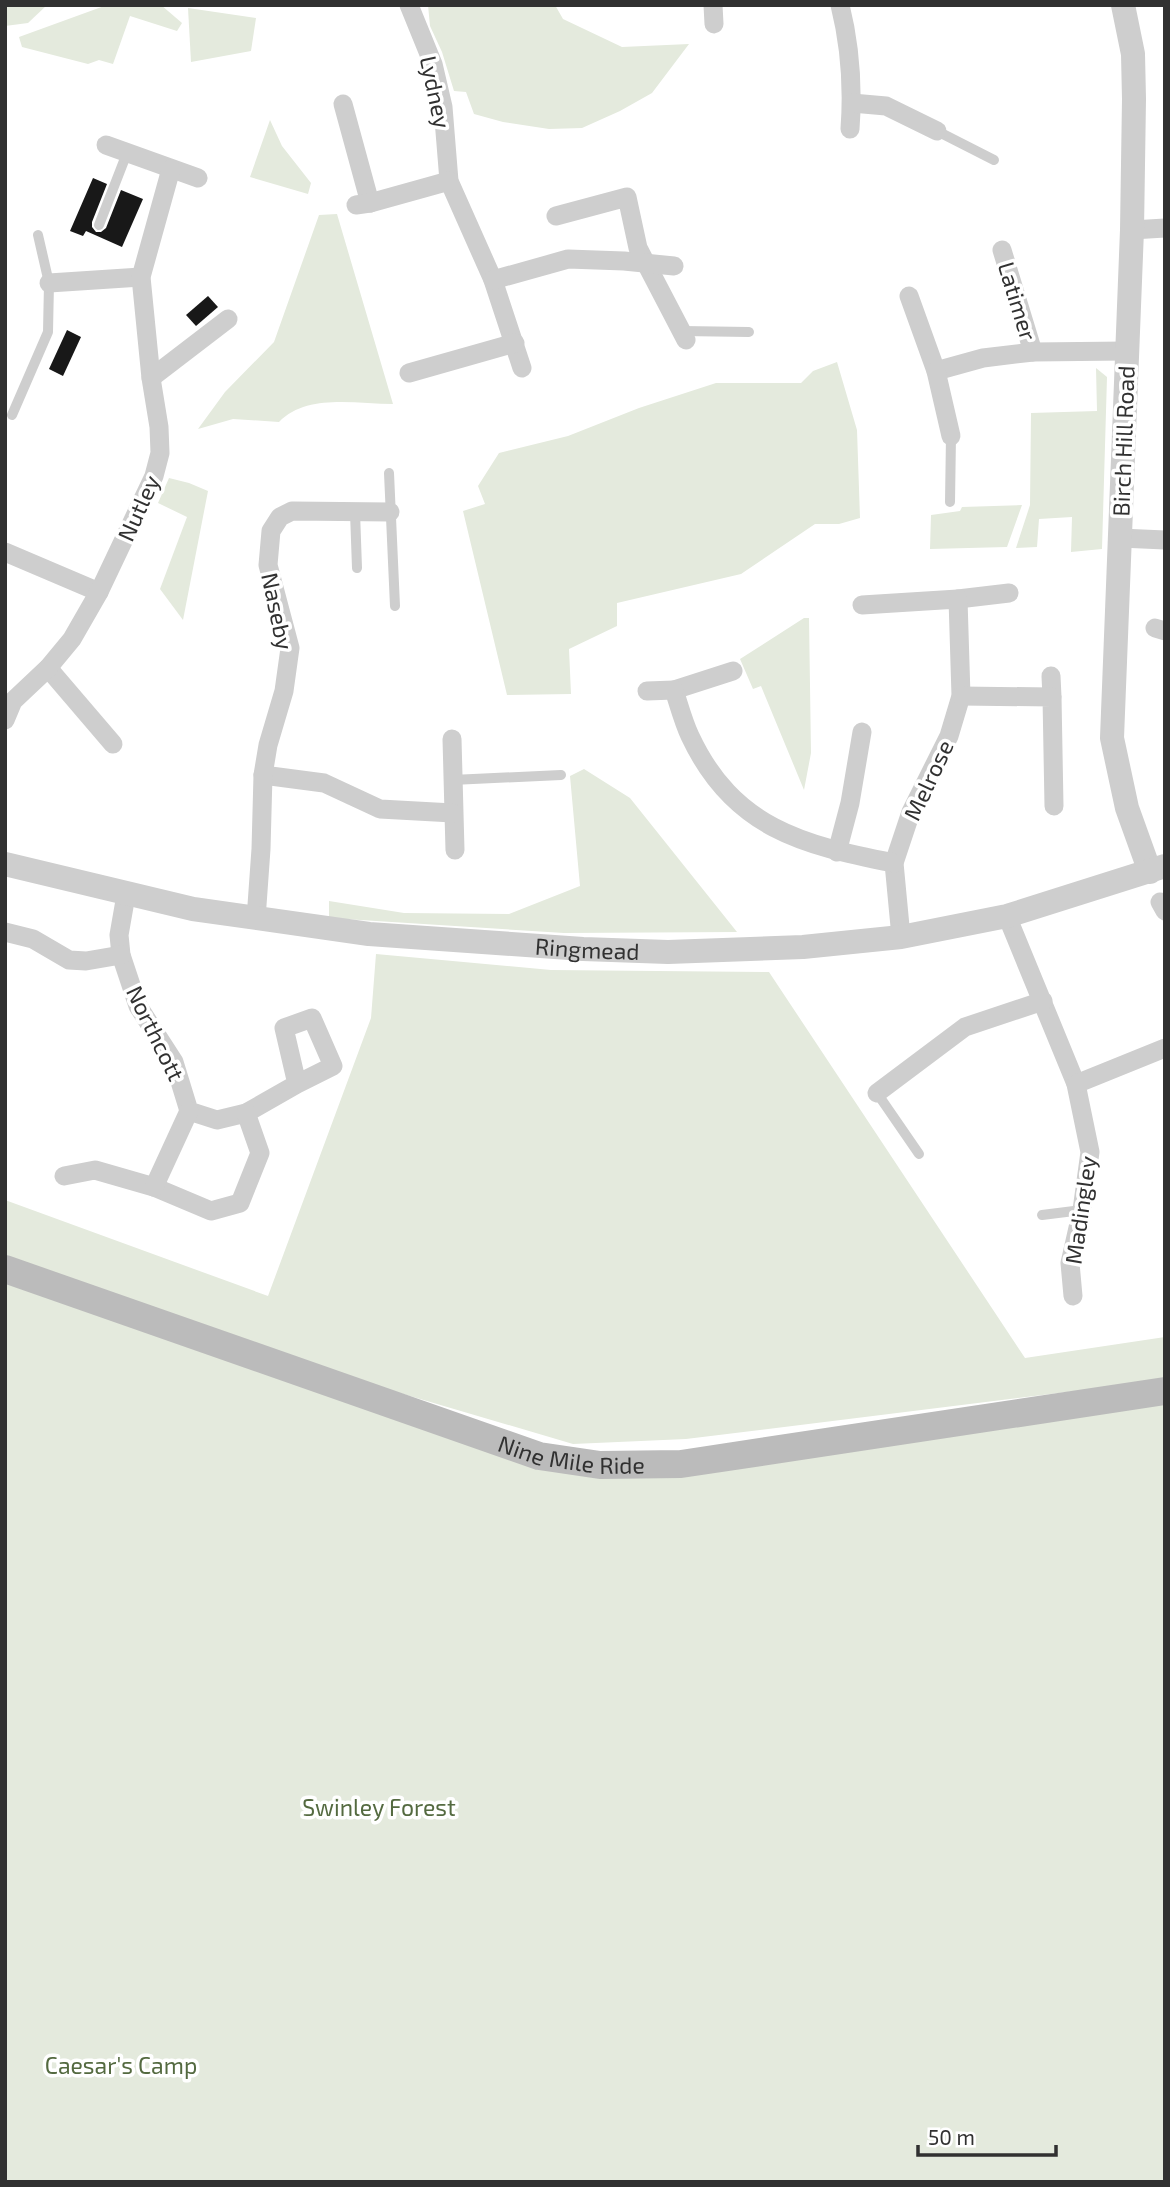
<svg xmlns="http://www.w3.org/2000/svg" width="1170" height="2187" font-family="'Exo 2',sans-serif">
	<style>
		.green { fill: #e4eadd }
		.building { fill: #181818 }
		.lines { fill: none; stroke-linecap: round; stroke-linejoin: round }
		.service { stroke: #cecece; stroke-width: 10 }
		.minor { stroke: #cecece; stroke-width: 19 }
		.tertiary { stroke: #cecece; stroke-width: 24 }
		.secondary { stroke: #bbb; stroke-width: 28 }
		.labels { text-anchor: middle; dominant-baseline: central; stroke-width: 7; stroke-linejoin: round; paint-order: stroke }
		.street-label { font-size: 23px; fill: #313131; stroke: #fff }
		.park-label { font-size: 23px; fill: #546a40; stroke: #fff }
	</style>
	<rect width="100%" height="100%" fill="#fff"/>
	<!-- green -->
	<g class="green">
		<polygon points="5,5 47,5 28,23 5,26"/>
		<polygon points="107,5 161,5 182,23 177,31 130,16 113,64 99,60 88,64 22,47 19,37"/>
		<polygon points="428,5 555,5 563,19 622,47 689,44 652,93 620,111 582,128 549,129 503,122 474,114 466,92 454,91 442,52 430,26"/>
		<polygon points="188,8 256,18 251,51 191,62"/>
		<polygon points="270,120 282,146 311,183 308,194 250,177"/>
		<path d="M337 214 393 404C356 404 307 393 279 422L233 419 198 429 225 392 274 342 319 215Z"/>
		<polygon points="837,362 857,430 860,518 839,524 815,524 741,574 617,603 617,626 569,649 571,694 507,695 463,511 485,504 478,486 499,453 568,436 639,408 716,383 801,383 813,371"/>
		<polygon points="1096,368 1107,377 1102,549 1071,552 1072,517 1039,519 1037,547 1016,548 1030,505 1031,413 1097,411"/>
		<polygon points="169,478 189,483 208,491 183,620 160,589 187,517 158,503"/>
		<polygon points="1022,505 1007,547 930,549 931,515 960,511 962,507"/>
		<polygon points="804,618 809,618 811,753 804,790 761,686 753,689 740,659"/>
		<polygon points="584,769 630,798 737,932 564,933 329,918 329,901 404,913 509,914 580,886 570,776"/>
		<polygon points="376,954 551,970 769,972 1025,1358 1165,1337 1165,1380 686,1439 573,1444 240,1346 5,1258 5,1200 268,1296 371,1018"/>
		<polygon points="5,1283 566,1473 1165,1400 1165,2182 5,2182"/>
	</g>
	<!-- building -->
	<g class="building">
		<polygon points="93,178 107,184 92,222 92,227 96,232 101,232 106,228 121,190 143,199 122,247 86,231 83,236 70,231"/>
		<polygon points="208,296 218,307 196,326 186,315"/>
		<polygon points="67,330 81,337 63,376 49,369"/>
	</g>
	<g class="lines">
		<!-- service -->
		<g class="service">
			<polyline points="937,131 994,160"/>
			<polyline points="99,225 127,153"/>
			<polyline points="682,331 749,332"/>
			<polyline points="12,415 48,332 49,283 38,235"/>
			<polyline points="389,473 395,606"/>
			<polyline points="950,502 951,436"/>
			<polyline points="355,512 357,568"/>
			<polyline points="452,780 561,775"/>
			<polyline points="877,1093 919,1154"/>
			<polyline points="1042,1215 1082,1210"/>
		</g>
		<!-- minor -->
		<g class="minor">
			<polyline points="409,5 433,64 443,107 449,181 493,280 522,368"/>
			<polyline points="713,5 714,24"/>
			<path d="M840 5C850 45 853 88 850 129"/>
			<polyline points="852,103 886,106 937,131"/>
			<polyline points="343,104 370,203"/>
			<polyline points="106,145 198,178"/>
			<polyline points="356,205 370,203 449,181"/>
			<polyline points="556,216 627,197 638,248 686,340"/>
			<polyline points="1132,230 1165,228"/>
			<polyline points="1002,250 1033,352"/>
			<polyline points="493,280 568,259 624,261 674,266"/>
			<polyline points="49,283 141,277"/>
			<polyline points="909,296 936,371 983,358 1033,352 1126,351"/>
			<polyline points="936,371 951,436"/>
			<polyline points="409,373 515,343"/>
			<polyline points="151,378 228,319"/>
			<polyline points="1120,538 1165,540"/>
			<polyline points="5,552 99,592"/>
			<polyline points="958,599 1009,593"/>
			<polyline points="862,605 958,599 961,696 949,736 911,812 894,863 901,937"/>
			<polyline points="1155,628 1165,631"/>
			<polyline points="48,668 113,744"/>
			<path d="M733 671 674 690C679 705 683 721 690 736 733 828 802 845 894 863"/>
			<polyline points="1051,676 1052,697"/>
			<polyline points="647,691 674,690"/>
			<polyline points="961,696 1052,697 1054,806"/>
			<polyline points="5,720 13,701 48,668 72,639 99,592 154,476 160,453 159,427 151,378 141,277 171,169"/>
			<polyline points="452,739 455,850"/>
			<polyline points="263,775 324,783 380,809 453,813"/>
			<polyline points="837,852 850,803 862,732"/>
			<polyline points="126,895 119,935 121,955 138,1006 174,1062 189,1111 217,1120 246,1113 297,1084 284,1028 312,1018 333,1066 297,1084"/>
			<polyline points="1160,902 1165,911"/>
			<polyline points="1007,916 1076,1084 1090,1152 1082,1210 1070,1263 1073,1296"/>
			<polyline points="256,919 261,849 263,775 268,745 284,691 290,648 268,565 271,531 280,517 292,511 390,512"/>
			<polyline points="5,932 33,939 69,960 86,961 121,955"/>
			<polyline points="1076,1084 1165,1048"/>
			<polyline points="877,1093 965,1027 1043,1001"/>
			<polyline points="64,1176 95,1170 154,1187 211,1211 240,1203 260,1153 246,1113"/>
			<polyline points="154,1187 189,1111"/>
		</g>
		<!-- tertiary -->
		<g class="tertiary">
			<polyline points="1123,5 1133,54 1134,99 1132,230 1112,738 1127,808 1150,872"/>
			<path id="s1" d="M5 864 193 909 369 934 583 949 668 952 803 947 901 937 1007 916 1165 866"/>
		</g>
		<!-- secondary -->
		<path class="secondary" id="s2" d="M5 1269 539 1456 600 1465 681 1464 1165 1391"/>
	</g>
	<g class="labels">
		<!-- street labels -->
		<g class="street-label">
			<text transform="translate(436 92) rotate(78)">Lydney</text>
			<text transform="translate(1018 301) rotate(73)">Latimer</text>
			<text transform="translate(1123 441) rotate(-88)">Birch Hill Road</text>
			<text transform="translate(138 508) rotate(-66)">Nutley</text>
			<text transform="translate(278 611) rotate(78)">Naseby</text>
			<text transform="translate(928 780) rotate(-65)">Melrose</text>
			<text stroke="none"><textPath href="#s1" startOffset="590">Ringmead</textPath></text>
			<text transform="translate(156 1033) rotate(64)">Northcott</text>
			<text transform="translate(1080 1210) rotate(-82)">Madingley</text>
			<text stroke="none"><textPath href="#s2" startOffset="598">Nine Mile Ride</textPath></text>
		</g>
		<!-- park labels -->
		<g class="park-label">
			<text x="379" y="1807">Swinley Forest</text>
			<text x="121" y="2065">Caesar's Camp</text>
		</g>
	</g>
	<!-- border -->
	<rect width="1170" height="2187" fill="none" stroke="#313131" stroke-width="14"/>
	<!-- scale -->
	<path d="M918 2145v10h138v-10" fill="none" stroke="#313131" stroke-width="3.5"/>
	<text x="928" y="2145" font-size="21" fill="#313131" stroke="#ffffff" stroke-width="5" paint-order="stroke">50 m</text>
</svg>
